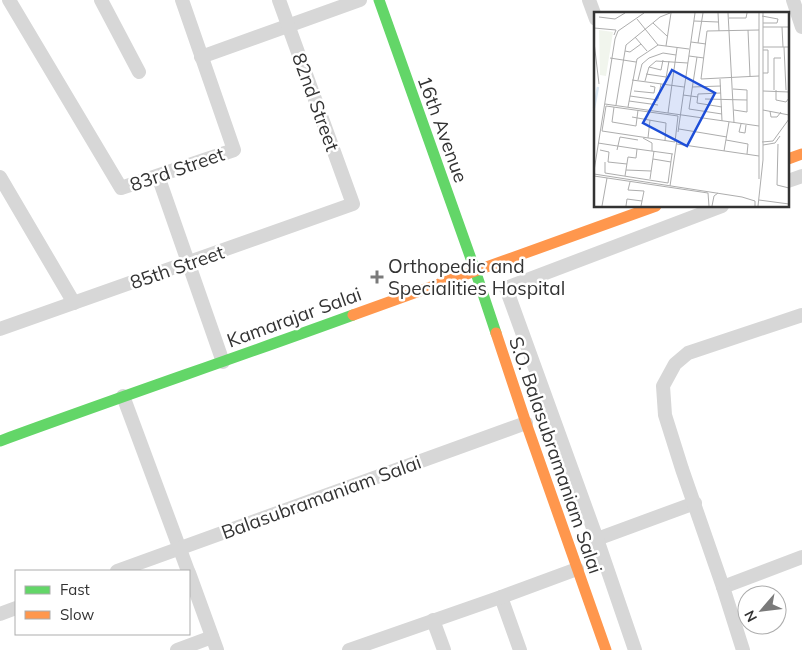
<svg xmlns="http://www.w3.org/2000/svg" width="802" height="650" font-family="Mulish,sans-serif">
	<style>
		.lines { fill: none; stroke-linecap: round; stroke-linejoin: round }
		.street { stroke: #d7d7d7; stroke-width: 14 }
		.fast { stroke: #63d668; stroke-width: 11 }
		.slow { stroke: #ff974d; stroke-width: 11 }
		.poi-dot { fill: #7a7a7a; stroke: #fff; stroke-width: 2 }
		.labels { text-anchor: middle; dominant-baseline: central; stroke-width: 5; stroke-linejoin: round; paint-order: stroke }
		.street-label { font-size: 19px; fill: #333; stroke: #fff }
		.poi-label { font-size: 19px; fill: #333; stroke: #fff; text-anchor: start }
		.inset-river { fill: none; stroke: #dce9f4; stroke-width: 2.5 }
		.inset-road { fill: none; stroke: #adadad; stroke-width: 1 }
		.view { fill: #1d4ed8; fill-opacity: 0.15; stroke: #1d4ed8; stroke-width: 2.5 }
		.inset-edge { fill: none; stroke: #333; stroke-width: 2.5 }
	</style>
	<rect width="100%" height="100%" fill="#fff"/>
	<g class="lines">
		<!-- street -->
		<g class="street">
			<polyline points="9,0 121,188 234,150 182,0"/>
			<polyline points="101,0 139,72"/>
			<polyline points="589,0 596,19"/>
			<polyline points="793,0 802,27"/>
			<polyline points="201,57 360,0"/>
			<polyline points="158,176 223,362"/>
			<polyline points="0,177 74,303"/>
			<polyline points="788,181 802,176"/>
			<polyline points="0,329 353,204 279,0"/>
			<polyline points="123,396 188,571"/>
			<polyline points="597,539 695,503"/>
			<polyline points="117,571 526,423"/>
			<polyline points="189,573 217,650"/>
			<polyline points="723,587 802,557"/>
			<polyline points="501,597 520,650"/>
			<polyline points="0,614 16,608"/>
			<polyline points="433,620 444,650"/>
			<polyline points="177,650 212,637"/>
			<polyline points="349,650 501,597 577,569"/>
			<polyline points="635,650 597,539 506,288 722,206"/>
			<polyline points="743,650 723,587 682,469 665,415 663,386 675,364 688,353 802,315"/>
		</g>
		<!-- fast -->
		<g class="fast">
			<polyline points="379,0 475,270 496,333"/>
			<path d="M0 441C117 398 235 358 353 315"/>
		</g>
		<!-- slow -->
		<g class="slow">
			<polyline points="788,159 802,154"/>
			<polyline points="353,315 656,206"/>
			<polyline points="496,333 526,423 606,650"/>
		</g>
	</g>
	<!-- markers -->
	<path class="poi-dot" d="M374.5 269.5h5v5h5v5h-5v5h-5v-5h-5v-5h5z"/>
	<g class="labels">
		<!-- street labels -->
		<g class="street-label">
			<text transform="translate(316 102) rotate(70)">82nd Street</text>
			<text transform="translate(443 129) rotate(70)">16th Avenue</text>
			<text transform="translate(177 169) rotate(-19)">83rd Street</text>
			<text transform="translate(177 267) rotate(-19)">85th Street</text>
			<text transform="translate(294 317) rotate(-20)">Kamarajar Salai</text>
			<text transform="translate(556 455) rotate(71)">S.O. Balasubramaniam Salai</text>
			<text transform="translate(321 497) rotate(-20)">Balasubramaniam Salai</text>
		</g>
		<!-- poi labels -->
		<g class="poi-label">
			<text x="388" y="266">Orthopedic and<tspan x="388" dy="22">Specialities Hospital</tspan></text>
		</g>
	</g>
	<!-- overview -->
	<g transform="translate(594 12)">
		<rect width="195" height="195" fill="#fff"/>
		<path d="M5 18 19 20 12 64 6 63Z" fill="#f1f5ed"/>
		<path class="inset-river" d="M0 96 4 75"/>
		<path class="inset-road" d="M124 1 125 19M134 1 140 111M168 4 184 7 183 11H169M5 5 21 7 31 1M135 6H152L153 1M43 7 64 33M100 9 124 10M59 11 73 24M169 15H195M188 15 189 35M0 16 22 18 20 23M154 18 156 64M165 18 113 19 107 67 165 64M41 25 53 39M0 30 5 72M97 30 112 32M104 31 109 1M72 34 77 1M169 35H195M190 35 192 78M31 39 36 40 47 32M95 44 110 46M103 45 95 97 128 102M16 46 42 50M55 55 67 58 69 48M169 61H174V38H169M52 62 72 65M126 67 128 109M38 68 90 75M44 68 48 52 55 46 69 41 82 43M51 69 55 55 62 49 94 51M71 72 75 49M98 75 127 74M139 77 153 78V100L140 98M180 78V46H187M182 78V88L192 90 195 86M40 79 60 81 61 75 56 74M169 79 195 80M127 81 104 82 103 91 128 95M89 83 104 85M36 84 64 88M64 87 67 72M111 87 153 88M35 89 64 93M11 92 165 114M22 93 32 33 66 5 76 1M12 94 84 104 81 130 8 119ZM20 95 18 110 42 114 44 98M34 95 43 47 64 33 95 37M169 98 195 103M176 99 177 105H183L187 100M74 101 83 36M38 105 72 111 71 129M147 112 145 120 151 121 152 113M85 117 133 125M84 120 101 1M49 126 58 131V139M54 126 56 108M132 128 154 132 153 142M168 130 179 129 195 107M4 131 43 137 42 146 34 145 31 164M83 132 165 144M184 132 183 173 195 176M169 133 181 131 186 124M43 137 79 142M6 138 15 140 14 150 33 152M23 138 26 125 44 128M130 139 135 110M59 147 77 150M11 150V161L74 171 78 142M32 158 57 159M0 159 21 27 24 19 50 1M0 162 148 185 161 189V194M0 164 114 181 115 194M56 167 60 139M165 167V1M36 170 34 178 50 179 47 194M76 174 83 128M165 188 195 192M8 194 13 166M32 194 33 187 48 189M118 194 120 184 124 181M164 194 169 148V1"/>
		<path class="view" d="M78 58 121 81 93 134 49 111Z"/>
		<rect width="195" height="195" class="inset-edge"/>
	</g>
	<!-- legend -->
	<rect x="15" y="570" width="175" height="65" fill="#ffffff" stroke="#adadad"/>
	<rect x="25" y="586" width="25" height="8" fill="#63d668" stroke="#adadad"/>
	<text x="60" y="595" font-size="15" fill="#333333">Fast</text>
	<rect x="25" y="611" width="25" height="8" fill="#ff974d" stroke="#adadad"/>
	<text x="60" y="620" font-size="15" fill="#333333">Slow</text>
	<!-- north arrow -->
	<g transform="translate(762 610) rotate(242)"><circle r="24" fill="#ffffff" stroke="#adadad"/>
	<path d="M0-4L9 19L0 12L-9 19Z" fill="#7a7a7a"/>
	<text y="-8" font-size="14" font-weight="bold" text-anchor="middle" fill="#333333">N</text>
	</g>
</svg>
